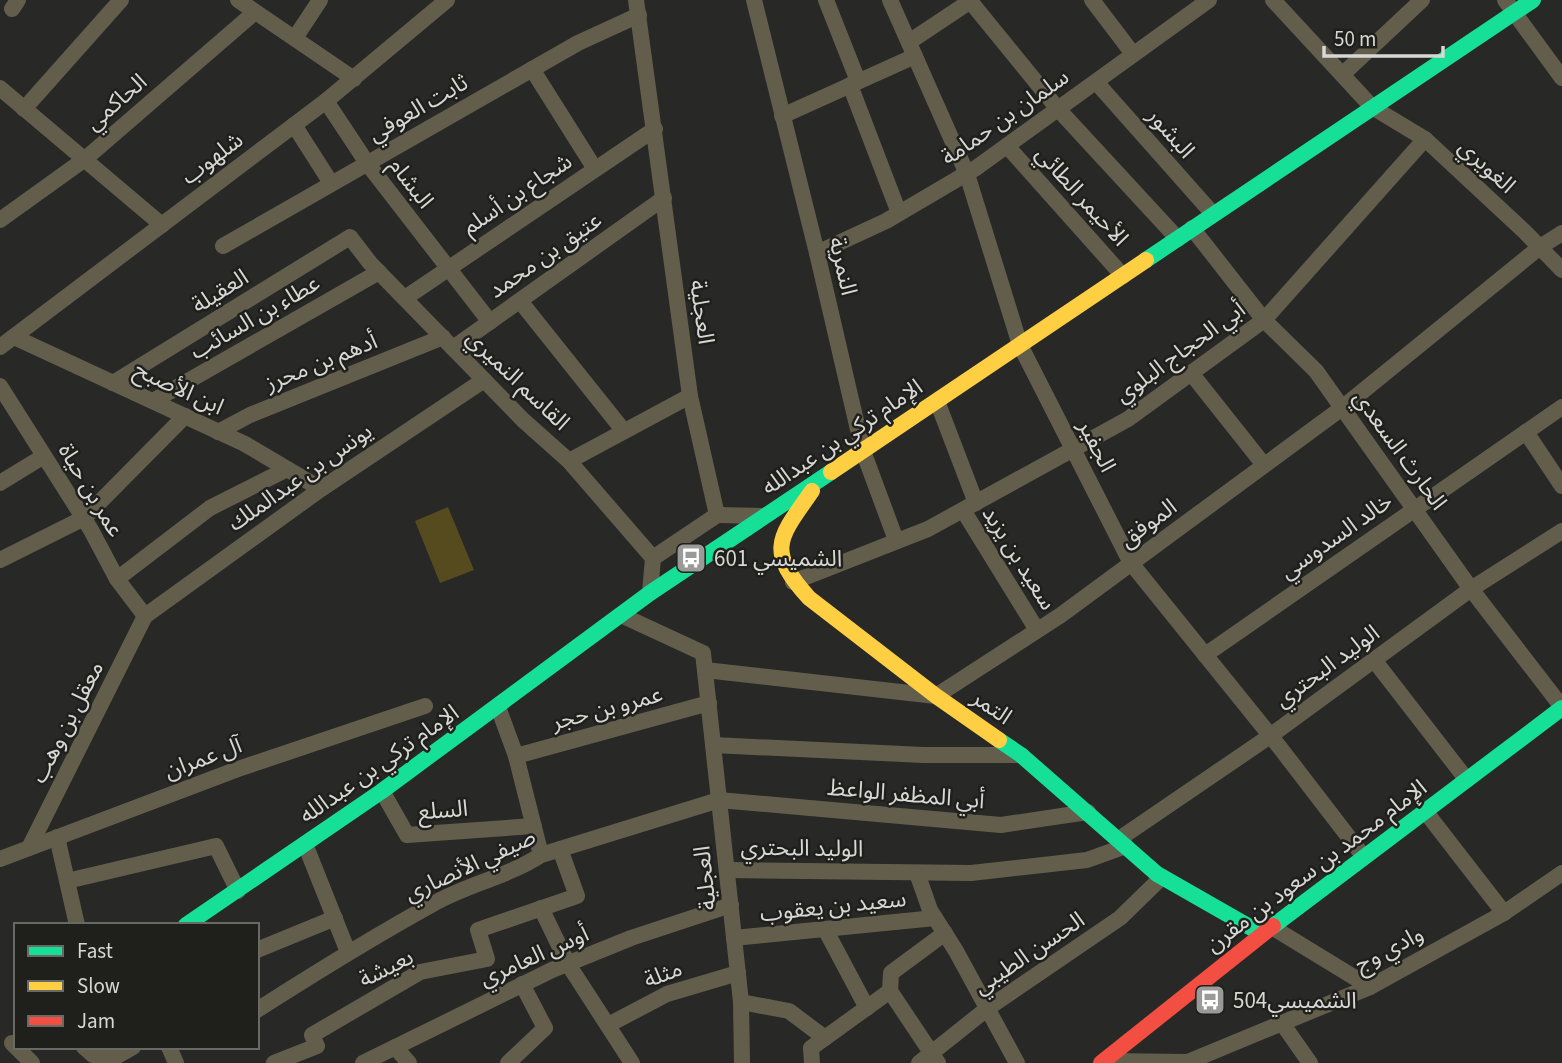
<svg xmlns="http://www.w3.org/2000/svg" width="1562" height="1063" font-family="'Source Sans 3','Noto Sans Arabic',sans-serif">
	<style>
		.green { fill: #564a1f }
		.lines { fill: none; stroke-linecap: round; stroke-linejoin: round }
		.street { stroke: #635e4c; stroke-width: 16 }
		.fast { stroke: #16e098; stroke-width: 16 }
		.slow { stroke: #ffcf43; stroke-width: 16 }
		.jam { stroke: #f24e42; stroke-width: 16 }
		.labels { text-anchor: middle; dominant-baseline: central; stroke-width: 5; stroke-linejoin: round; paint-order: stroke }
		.street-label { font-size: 23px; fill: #d7d7d5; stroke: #1f1f1c }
		.poi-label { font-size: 23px; fill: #d7d7d5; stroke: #1f1f1c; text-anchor: start }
	</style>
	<rect width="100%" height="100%" fill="#282827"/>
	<!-- green -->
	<polygon class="green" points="448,507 474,570 440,583 415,521"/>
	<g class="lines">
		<!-- street -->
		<g class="street">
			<polyline points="238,0 354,79"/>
			<polyline points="636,0 690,396 717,515 653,558 650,593"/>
			<polyline points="754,0 817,253 863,451 896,540"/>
			<polyline points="826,0 858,81"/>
			<polyline points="890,0 967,174 1020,345 1131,563 1281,749 1364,857"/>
			<polyline points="1092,0 1133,54"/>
			<polyline points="1273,0 1372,107 1425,139 1525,232 1562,270"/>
			<polyline points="1505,0 1562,78"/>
			<polyline points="970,1 1058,109 1178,239"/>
			<polyline points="12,9 18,0"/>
			<polyline points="295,38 320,0"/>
			<polyline points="909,42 972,0"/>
			<polyline points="532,69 595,169"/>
			<polyline points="1343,74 1422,0"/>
			<polyline points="1096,82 1213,214"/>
			<polyline points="850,85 899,213"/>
			<polyline points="0,88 162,225"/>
			<polyline points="326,101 367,163 490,322"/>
			<polyline points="24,109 121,0"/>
			<polyline points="782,116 915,56"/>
			<polyline points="294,125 331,183"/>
			<polyline points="1007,146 1123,276"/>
			<polyline points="0,220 85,159 255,12"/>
			<polyline points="1192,228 1264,320 1316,371 1471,589 1562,707"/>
			<polyline points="223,246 578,43 639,15"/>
			<polyline points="817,253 886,221 976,168 1209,0"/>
			<polyline points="405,298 655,129"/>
			<polyline points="520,301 623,430"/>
			<polyline points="14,337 245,444 321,489"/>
			<polyline points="0,347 326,101 447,0"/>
			<polyline points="453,348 664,198"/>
			<polyline points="1191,373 1264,465"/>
			<polyline points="113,383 350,237 370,263 523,420 569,461 653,558"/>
			<polyline points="0,386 91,530 117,579 145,616"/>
			<polyline points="153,401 379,272"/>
			<polyline points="937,401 976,503"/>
			<polyline points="218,432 250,415 443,337"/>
			<polyline points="1526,432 1562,486"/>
			<polyline points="569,461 690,396"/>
			<polyline points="0,483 44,456"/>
			<polyline points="963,510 1037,630"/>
			<polyline points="717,515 764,516"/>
			<polyline points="0,560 84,518 185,416"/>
			<polyline points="117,579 210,508 287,469"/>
			<polyline points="793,582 928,529 1128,419 1264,320 1425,139"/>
			<polyline points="621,615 703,653 741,1002 742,1063"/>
			<polyline points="1205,655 1562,407"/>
			<polyline points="1374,660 1467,780"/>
			<polyline points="705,670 936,696 1061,615 1342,408 1540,247 1562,233"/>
			<polyline points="498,707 516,756 541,855"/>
			<polyline points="713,745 923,755 1021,755"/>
			<polyline points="516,756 709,703"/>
			<polyline points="382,791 407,835 534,826"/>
			<polyline points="1425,811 1504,913"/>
			<polyline points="57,837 77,925"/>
			<polyline points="1119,839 1270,736 1471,589 1562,531"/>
			<polyline points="305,844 348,952"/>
			<polyline points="29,848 145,616 321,489 484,380"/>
			<polyline points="0,859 238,769 425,706"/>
			<polyline points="727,870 971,873 1087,860 1126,846"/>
			<polyline points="917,873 930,910 956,951 1017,1063"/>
			<polyline points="67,881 216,846 238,891"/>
			<polyline points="541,908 568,964 632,1063"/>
			<polyline points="1272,927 1370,987"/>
			<polyline points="825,929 867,1008"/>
			<polyline points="734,938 935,918"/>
			<polyline points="257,950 335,918"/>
			<polyline points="890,991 938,1063"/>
			<polyline points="741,1002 789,1011 825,1038"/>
			<path d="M257 1010C315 973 373 937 433 904 468 884 507 877 541 855L719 800 1001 825 1088 812"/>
			<polyline points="1282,1023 1310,1063"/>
			<polyline points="608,1025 667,994 738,973"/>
			<polyline points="12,1043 32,1063"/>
			<polyline points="84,1047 93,1055 117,1056 133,1047"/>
			<polyline points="169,1047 176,1063"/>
			<polyline points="395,1047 409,1063"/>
			<polyline points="1104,1061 1188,1062 1282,1023 1370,987 1504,913 1562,873"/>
			<polyline points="274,1063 317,1046 312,1035 420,972 487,959 478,930 577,896 560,849"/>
			<polyline points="363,1063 552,970 631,938 731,905"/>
			<polyline points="508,1063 545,1028 522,984"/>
			<polyline points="812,1063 811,1048 890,991 891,973 945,933"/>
			<polyline points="919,1063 988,1008 1120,918 1162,877"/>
		</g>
		<!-- fast -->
		<g class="fast">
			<polyline points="1146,260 1533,0"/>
			<polyline points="999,740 1021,755 1157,874 1262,934"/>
			<polyline points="186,925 382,791 650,593 831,472"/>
			<polyline points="1273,926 1562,708"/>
		</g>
		<!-- slow -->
		<g class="slow">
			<polyline points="831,472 1146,260"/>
			<path d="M812 491C778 539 766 550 809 598L936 696 999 740"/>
		</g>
		<!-- jam -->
		<polyline class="jam" points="1101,1063 1273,926"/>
	</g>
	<!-- icons -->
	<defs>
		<g id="bus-square" transform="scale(1.575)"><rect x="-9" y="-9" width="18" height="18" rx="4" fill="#9a9a98" stroke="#1f1f1c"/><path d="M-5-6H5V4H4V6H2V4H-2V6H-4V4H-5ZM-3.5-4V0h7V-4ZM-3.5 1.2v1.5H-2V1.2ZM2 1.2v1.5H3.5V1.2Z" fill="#fff"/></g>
	</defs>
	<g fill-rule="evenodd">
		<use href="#bus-square" x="691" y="558"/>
		<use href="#bus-square" x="1210" y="1000"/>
	</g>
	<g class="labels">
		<!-- street labels -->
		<g class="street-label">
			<text transform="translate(116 102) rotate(-41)">الحاكمي</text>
			<text transform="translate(418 108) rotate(-30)">ثابت العوفي</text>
			<text transform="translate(1005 117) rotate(-35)">سلمان بن حمامة</text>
			<text transform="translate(1171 133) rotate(49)">البشور</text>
			<text transform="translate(212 158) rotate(-37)">شلهوب</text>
			<text transform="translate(1487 166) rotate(43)">الغويري</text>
			<text transform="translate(411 183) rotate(52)">البشام</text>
			<text transform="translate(517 194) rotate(-34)">شجاع بن أسلم</text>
			<text transform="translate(1082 196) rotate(48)">الأحيمر الطائي</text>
			<text transform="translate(545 255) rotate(-35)">عتيق بن محمد</text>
			<text transform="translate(843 266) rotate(77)">النمرية</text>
			<text transform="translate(220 291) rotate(-32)">العقيلة</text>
			<text transform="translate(702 312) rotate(82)">العجلية</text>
			<text transform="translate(255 317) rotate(-30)">عطاء بن السائب</text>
			<text transform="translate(1180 352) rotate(-36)">أبي الحجاج البلوي</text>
			<text transform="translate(321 362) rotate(-22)">أدهم بن محرز</text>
			<text transform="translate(518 380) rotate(44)">القاسم النميري</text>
			<text transform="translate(179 388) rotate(25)">ابن الأصبح</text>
			<text transform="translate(842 437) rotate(-34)">الإمام تركي بن عبدالله</text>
			<text transform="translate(1097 446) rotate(63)">الجفير</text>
			<text transform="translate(1400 450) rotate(54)">الحارث السعدي</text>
			<text transform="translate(300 477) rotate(-35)">يونس بن عبدالملك</text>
			<text transform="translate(91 490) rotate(59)">عمر بن حياة</text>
			<text transform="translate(1148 523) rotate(-36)">الموفق</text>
			<text transform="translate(1336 536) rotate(-35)">خالد السدوسي</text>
			<text transform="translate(1019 558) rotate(58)">سعيد بن يزيد</text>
			<text transform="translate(1327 666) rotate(-36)">الوليد البحتري</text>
			<text transform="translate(992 707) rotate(35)">التمر</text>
			<text transform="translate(607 708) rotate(-15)">عمرو بن حجر</text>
			<text transform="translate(67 722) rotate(-63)">معقل بن وهب</text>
			<text transform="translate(203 758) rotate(-20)">آل عمران</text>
			<text transform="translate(379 764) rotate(-35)">الإمام تركي بن عبدالله</text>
			<text transform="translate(906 794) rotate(5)">أبي المظفر الواعظ</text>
			<text transform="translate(443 810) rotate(-4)">السلع</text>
			<text transform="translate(802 848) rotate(1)">الوليد البحتري</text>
			<text transform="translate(470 865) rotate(-25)">صيفي الأنصاري</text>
			<text transform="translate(1316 866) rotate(-37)">الإمام محمد بن سعود بن مقرن</text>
			<text transform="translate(705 878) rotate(-96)">العجلية</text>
			<text transform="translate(833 906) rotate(-6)">سعيد بن يعقوب</text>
			<text transform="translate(1389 949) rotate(-28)">وادي وج</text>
			<text transform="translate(1029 953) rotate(-34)">الحسن الطيبي</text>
			<text transform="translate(534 956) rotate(-24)">أوس العامري</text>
			<text transform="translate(386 968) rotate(-27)">بعيشة</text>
			<text transform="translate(663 974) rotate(-21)">مثلة</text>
		</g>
		<!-- poi labels -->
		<g class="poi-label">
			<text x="714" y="558">الشميسي 601</text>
			<text x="1233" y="1000">الشميسي504</text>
		</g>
	</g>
	<!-- legend -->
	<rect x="14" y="923" width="245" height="126" fill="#1f1f1c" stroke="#696966" stroke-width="2"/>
	<rect x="28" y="946" width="35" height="10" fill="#16e098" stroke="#696966" stroke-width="2"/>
	<text x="77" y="958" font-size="21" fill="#d7d7d5">Fast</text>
	<rect x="28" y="981" width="35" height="10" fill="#ffcf43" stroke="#696966" stroke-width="2"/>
	<text x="77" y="993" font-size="21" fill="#d7d7d5">Slow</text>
	<rect x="28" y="1016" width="35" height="10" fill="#f24e42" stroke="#696966" stroke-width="2"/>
	<text x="77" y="1028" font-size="21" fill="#d7d7d5">Jam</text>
	<!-- scale -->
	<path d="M1324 46v10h119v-10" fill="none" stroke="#d7d7d5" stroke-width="3.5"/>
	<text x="1334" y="46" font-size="21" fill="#d7d7d5" stroke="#1f1f1c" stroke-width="5" paint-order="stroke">50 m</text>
</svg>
